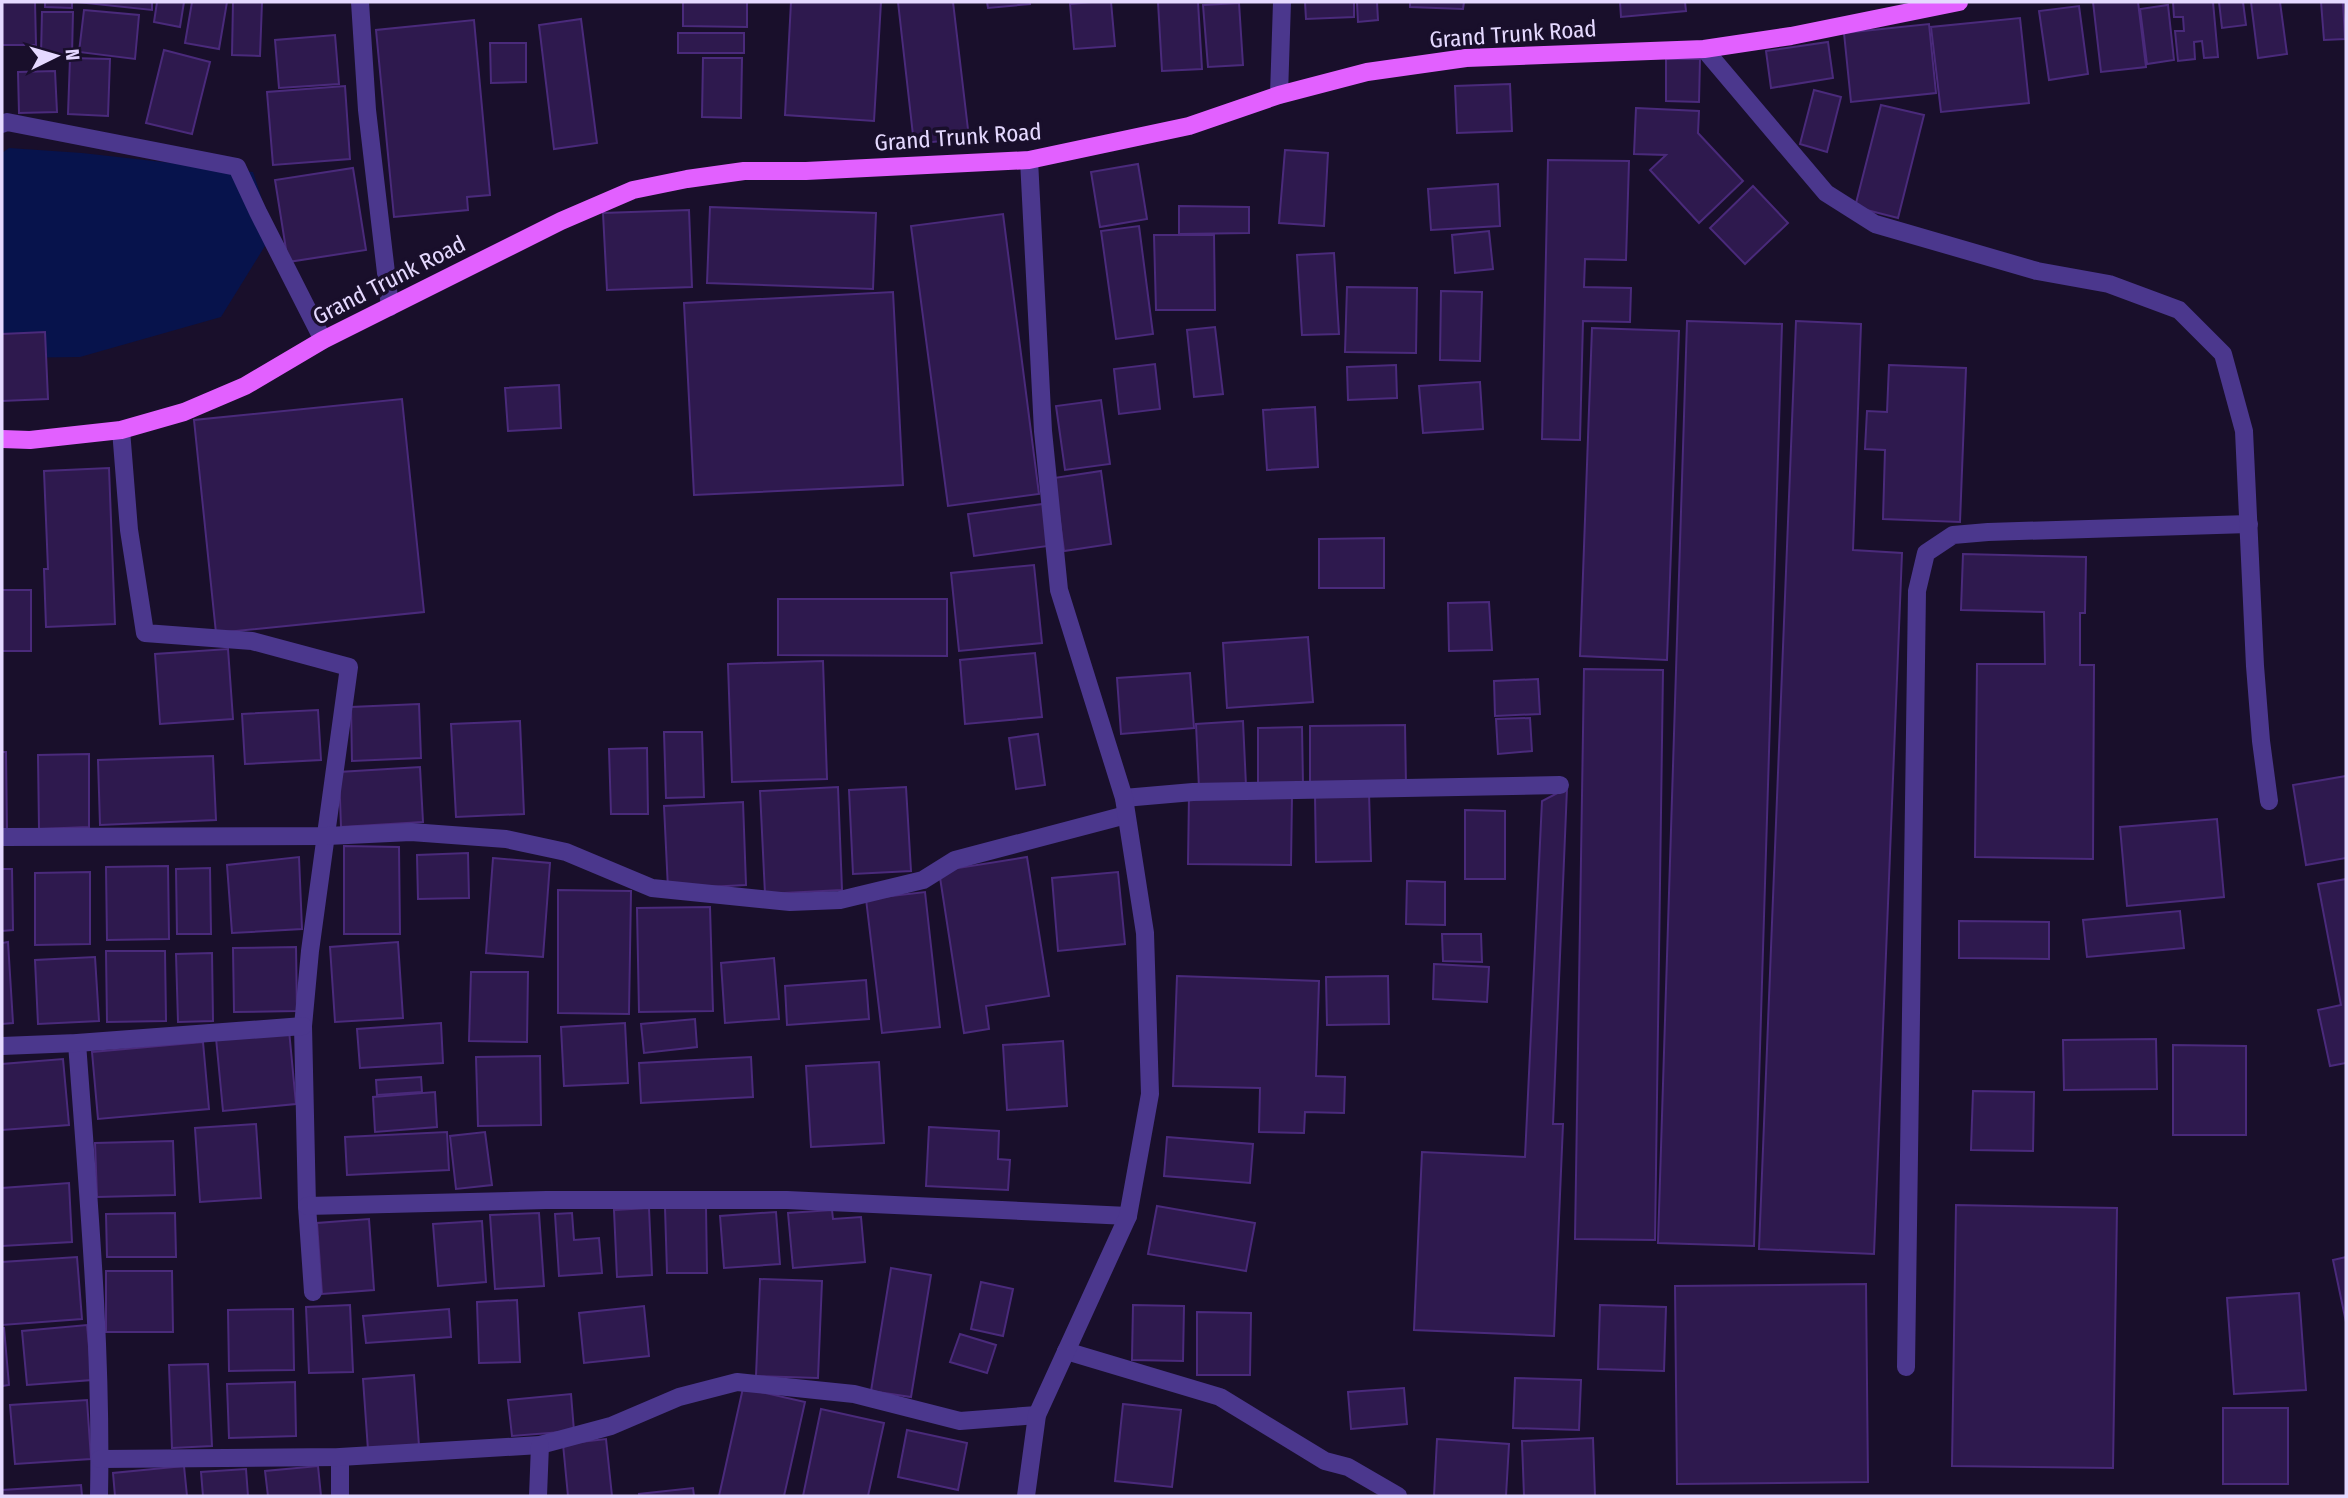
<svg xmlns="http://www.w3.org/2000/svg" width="2348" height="1498" font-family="'Fira Sans Condensed',sans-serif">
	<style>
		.water { fill: #07134c }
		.building { fill: #2e194e; stroke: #4a2a7b; stroke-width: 2 }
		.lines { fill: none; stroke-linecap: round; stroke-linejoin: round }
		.service { stroke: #4b378d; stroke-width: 18 }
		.minor { stroke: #4b378d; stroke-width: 18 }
		.primary { stroke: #e260ff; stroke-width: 18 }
		.labels { text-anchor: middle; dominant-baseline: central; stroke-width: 7; stroke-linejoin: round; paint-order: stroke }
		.street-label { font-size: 23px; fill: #e5d9ff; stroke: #190f2b }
	</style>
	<rect width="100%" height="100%" fill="#190f2b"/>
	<!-- water -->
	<polygon class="water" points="9,148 82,153 253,172 273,233 221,317 80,357 2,358 2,153"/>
	<!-- building -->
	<g class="building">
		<polygon points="2,2 35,2 36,45 2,45"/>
		<polygon points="45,2 72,2 72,8 45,7"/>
		<polygon points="77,2 152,2 152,10"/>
		<polygon points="157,2 184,2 180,27 154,22"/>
		<polygon points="192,2 227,2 219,49 185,43"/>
		<polygon points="233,2 262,2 260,56 232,55"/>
		<polygon points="683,2 747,2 747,27 683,26"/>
		<polygon points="791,2 881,2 874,121 785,115"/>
		<polygon points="898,2 953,2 969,138 914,144"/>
		<polygon points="987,2 1030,2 1030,4 988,8"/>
		<polygon points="1092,2 1111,2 1115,46 1074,49 1070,4"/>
		<polygon points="1158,2 1198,2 1202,69 1162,71"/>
		<polygon points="1305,2 1354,2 1354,17 1306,19"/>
		<polygon points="1357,2 1377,2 1378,20 1358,22"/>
		<polygon points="1410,2 1464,2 1463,9 1410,7"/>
		<polygon points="1620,2 1685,2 1686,11 1621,17"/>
		<polygon points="2093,2 2138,2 2146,67 2101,72"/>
		<polygon points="2173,2 2213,2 2218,57 2204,58 2202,41 2194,42 2195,59 2178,61 2175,31 2184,31 2183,17 2174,17"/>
		<polygon points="2219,2 2243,2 2246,25 2222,28"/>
		<polygon points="2251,2 2280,2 2287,54 2258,58"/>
		<polygon points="2321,2 2343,2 2345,39 2324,40"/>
		<polygon points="1239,3 1243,65 1208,67 1203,5"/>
		<polygon points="2168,5 2174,60 2147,64 2140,9"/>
		<polygon points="2079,6 2088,74 2049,80 2039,11"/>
		<polygon points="84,10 139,15 135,59 79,52"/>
		<polygon points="42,12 73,12 72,55 41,55"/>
		<polygon points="2020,18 2029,103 1941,112 1931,27"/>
		<polygon points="581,19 597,143 554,149 539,25"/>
		<polygon points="474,20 490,195 467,197 468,210 394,217 376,30"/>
		<polygon points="1929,24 1936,93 1851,102 1844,33"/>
		<rect x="678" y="33" width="66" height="20"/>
		<polygon points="335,35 339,84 279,88 275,40"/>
		<polygon points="1828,42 1833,78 1771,88 1766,51"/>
		<polygon points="490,43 526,43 526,82 491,83"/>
		<polygon points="164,50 210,62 192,134 146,123"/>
		<polygon points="70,58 110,59 108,116 68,114"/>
		<polygon points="703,58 742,58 741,118 702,117"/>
		<polygon points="1666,59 1700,59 1699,102 1666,101"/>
		<polygon points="55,71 57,112 19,113 18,72"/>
		<polygon points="1510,84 1512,131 1457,133 1455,86"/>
		<polygon points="345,86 350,159 273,165 267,92"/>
		<polygon points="1814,90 1841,97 1827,152 1800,144"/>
		<polygon points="1881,105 1924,115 1898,218 1855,207"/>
		<polygon points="1636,108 1699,111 1698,133 1743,181 1699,223 1650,170 1666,155 1634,154"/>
		<polygon points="1285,150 1328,153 1324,226 1279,223"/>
		<polygon points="1548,160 1629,161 1626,260 1585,259 1584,287 1631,288 1630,322 1583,321 1580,440 1542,439"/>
		<polygon points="1138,164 1147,219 1100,227 1091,172"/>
		<polygon points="353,168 366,250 288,262 275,180"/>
		<polygon points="1498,184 1500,226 1431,230 1428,189"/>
		<polygon points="1753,186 1788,223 1745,264 1710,228"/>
		<polygon points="1179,206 1249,207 1249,233 1179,234"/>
		<polygon points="710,207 876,213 873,289 707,283"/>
		<polygon points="689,210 692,287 607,290 603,213"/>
		<polygon points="1003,214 1039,494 948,506 911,226"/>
		<polygon points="1139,226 1153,334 1116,339 1101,231"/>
		<polygon points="1489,231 1493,269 1455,273 1452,235"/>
		<polygon points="1154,235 1214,235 1215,310 1156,310"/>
		<polygon points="1334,253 1339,334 1302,335 1297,255"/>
		<polygon points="1347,287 1417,288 1416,353 1345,352"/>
		<polygon points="1441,291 1482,292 1480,361 1440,360"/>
		<polygon points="893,292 903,485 694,495 684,303"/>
		<polygon points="1687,321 1782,324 1754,1246 1658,1243"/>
		<polygon points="1796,321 1861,324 1853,550 1902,553 1874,1254 1759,1249"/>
		<polygon points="1215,327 1223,394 1194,397 1187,330"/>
		<polygon points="1592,328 1679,331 1667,660 1580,656"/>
		<polygon points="45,332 48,399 2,401 2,334"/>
		<polygon points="1155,364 1160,409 1119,414 1114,369"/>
		<polygon points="1396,365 1397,398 1348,400 1347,367"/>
		<polygon points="1889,365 1966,368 1960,522 1883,519 1885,450 1865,449 1867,411 1887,412"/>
		<polygon points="1480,382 1483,429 1423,433 1419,386"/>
		<polygon points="559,385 561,428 508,431 505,388"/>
		<polygon points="402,399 424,612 216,633 194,420"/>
		<polygon points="1101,400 1110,464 1065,470 1056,406"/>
		<polygon points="1315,407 1318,467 1267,470 1263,410"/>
		<polygon points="109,468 115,624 46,627 44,569 48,569 44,471"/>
		<polygon points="1101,471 1111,544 1064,551 1054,478"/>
		<polygon points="1043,504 1048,546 974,556 968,514"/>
		<polygon points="1384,538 1384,588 1319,588 1319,539"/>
		<polygon points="1963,554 2086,557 2085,613 2080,613 2080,665 2094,665 2093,859 1975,857 1977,664 2045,664 2044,612 1961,610"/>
		<polygon points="1034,565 1042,643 959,651 951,573"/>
		<rect x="2" y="590" width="29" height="61"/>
		<polygon points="778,599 947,599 947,656 778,655"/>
		<polygon points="1489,602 1492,650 1449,651 1448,603"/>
		<polygon points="1308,637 1313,702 1227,708 1223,643"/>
		<polygon points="228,649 233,719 160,724 155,654"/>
		<polygon points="1035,653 1042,717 965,724 960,660"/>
		<polygon points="823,661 827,779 732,782 728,664"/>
		<polygon points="1584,669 1663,670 1655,1240 1575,1239"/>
		<polygon points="1190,673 1194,728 1121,734 1117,678"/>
		<polygon points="1538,679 1540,714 1495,716 1494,681"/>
		<polygon points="419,704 421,758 352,761 351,707"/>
		<polygon points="318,710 321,760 245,764 242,714"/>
		<polygon points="1530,718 1532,751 1498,754 1496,719"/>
		<polygon points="520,721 524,814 456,817 451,724"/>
		<polygon points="1243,721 1246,786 1199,788 1196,724"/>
		<polygon points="1405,725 1406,786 1310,786 1310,726"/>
		<polygon points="1302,727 1303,786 1258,786 1258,728"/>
		<polygon points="664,732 702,732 704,797 666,798"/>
		<polygon points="1038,734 1045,785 1016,789 1009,738"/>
		<polygon points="647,748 648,814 611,814 609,749"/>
		<polygon points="2,752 6,752 7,833 2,833"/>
		<polygon points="89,754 89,827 39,829 38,755"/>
		<polygon points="213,756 216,820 100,825 98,760"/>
		<polygon points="420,767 423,822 341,827 339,772"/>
		<polygon points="2346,776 2346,858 2306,865 2293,785"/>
		<polygon points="838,787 842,890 765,894 760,791"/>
		<polygon points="906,787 911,871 853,874 849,790"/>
		<polygon points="1567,788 1553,1124 1563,1124 1554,1336 1414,1330 1422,1152 1525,1157 1542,801"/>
		<polygon points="1369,793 1371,861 1316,862 1315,794"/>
		<polygon points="1189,794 1292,795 1291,865 1188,864"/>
		<polygon points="743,802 746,885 668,889 664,806"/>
		<polygon points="1465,810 1505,811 1505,879 1465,879"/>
		<polygon points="2217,819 2224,897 2127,906 2120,827"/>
		<polygon points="344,846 399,847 400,934 344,934"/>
		<polygon points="468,853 469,898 418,899 417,855"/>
		<polygon points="299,857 302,929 232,933 227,865"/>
		<polygon points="1027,857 1049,996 986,1006 989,1029 964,1033 939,871"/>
		<polygon points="493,858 550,863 543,957 486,953"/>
		<polygon points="168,866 169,939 107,940 106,867"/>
		<polygon points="210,868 211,934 177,934 176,869"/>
		<polygon points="2,869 12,869 13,930 2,931"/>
		<polygon points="90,872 90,944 35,945 35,873"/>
		<polygon points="1118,872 1125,944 1058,951 1052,878"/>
		<polygon points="2346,879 2346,1063 2330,1066 2318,1010 2341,1005 2318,884"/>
		<polygon points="1407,881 1445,882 1445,925 1406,924"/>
		<polygon points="558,890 631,891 629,1014 558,1013"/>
		<polygon points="925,892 940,1027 882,1033 866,899"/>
		<polygon points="710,907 713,1011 639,1012 637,908"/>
		<polygon points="2180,911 2184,948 2087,957 2083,920"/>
		<polygon points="1959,921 2049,922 2049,959 1959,958"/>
		<polygon points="1442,934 1481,934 1482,962 1443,961"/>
		<polygon points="8,942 13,1023 2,1024 2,943"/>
		<polygon points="398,942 403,1018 335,1022 330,947"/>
		<polygon points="296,947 297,1011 234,1012 233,948"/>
		<polygon points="106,951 165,951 166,1021 107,1022"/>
		<polygon points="212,953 213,1021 178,1022 176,954"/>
		<polygon points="95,957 99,1021 38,1024 35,960"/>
		<polygon points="774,958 779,1019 725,1023 721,963"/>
		<polygon points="1434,964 1489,967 1487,1002 1433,999"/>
		<polygon points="471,972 528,972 527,1042 469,1041"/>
		<polygon points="1177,976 1319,981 1316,1076 1345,1077 1344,1113 1305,1112 1304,1133 1259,1132 1260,1088 1173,1086"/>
		<polygon points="1388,976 1389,1024 1327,1025 1326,977"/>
		<polygon points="866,980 869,1019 787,1025 785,986"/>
		<polygon points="695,1019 697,1047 644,1053 641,1024"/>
		<polygon points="441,1023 443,1063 360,1068 357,1029"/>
		<polygon points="625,1023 628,1083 564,1086 561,1027"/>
		<polygon points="289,1030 296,1104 223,1111 216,1038"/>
		<polygon points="2156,1039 2157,1089 2064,1090 2063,1040"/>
		<polygon points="1063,1041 1067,1106 1007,1110 1003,1045"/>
		<polygon points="203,1042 209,1109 98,1119 92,1052"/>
		<polygon points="2173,1045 2246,1046 2246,1135 2173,1135"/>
		<polygon points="540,1056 541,1125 478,1126 476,1057"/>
		<polygon points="751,1057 753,1097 641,1103 639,1063"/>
		<polygon points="63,1059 69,1125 2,1130 2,1064"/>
		<polygon points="879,1062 884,1143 811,1147 806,1066"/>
		<polygon points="421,1077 422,1092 377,1095 376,1080"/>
		<polygon points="1973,1091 2034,1092 2033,1151 1971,1150"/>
		<polygon points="435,1092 437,1127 375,1132 373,1097"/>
		<polygon points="256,1124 261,1198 200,1202 195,1128"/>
		<polygon points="929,1127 999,1131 998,1159 1010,1160 1008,1190 926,1186"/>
		<polygon points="447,1132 449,1170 347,1175 345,1137"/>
		<polygon points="485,1132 492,1185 456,1189 450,1136"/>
		<polygon points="1167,1137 1253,1144 1250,1183 1164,1176"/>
		<polygon points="173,1141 175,1195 97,1197 95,1143"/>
		<polygon points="69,1183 72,1242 2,1246 2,1188"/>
		<polygon points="1956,1205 2117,1208 2113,1468 1952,1466"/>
		<polygon points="706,1206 707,1273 667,1273 665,1207"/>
		<polygon points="1157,1206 1255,1223 1246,1271 1148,1254"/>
		<polygon points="649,1208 652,1275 617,1277 614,1210"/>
		<polygon points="832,1210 833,1219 861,1217 865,1262 793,1268 788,1213"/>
		<polygon points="776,1212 780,1264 724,1268 720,1216"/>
		<polygon points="175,1213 176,1257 107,1257 106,1214"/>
		<polygon points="539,1213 544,1286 495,1289 490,1215"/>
		<polygon points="572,1213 574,1240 599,1238 602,1273 559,1276 555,1214"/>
		<polygon points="369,1219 374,1290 322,1294 317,1223"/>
		<polygon points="482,1221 486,1282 438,1286 433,1224"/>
		<polygon points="77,1257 82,1319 2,1325 2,1262"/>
		<polygon points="2346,1257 2346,1322 2333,1260"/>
		<polygon points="891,1268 931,1275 911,1397 871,1391"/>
		<polygon points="106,1271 172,1271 173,1332 106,1332"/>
		<polygon points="760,1279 822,1281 818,1378 756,1376"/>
		<polygon points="981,1282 1013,1289 1003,1336 971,1329"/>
		<polygon points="1866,1284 1868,1482 1677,1484 1675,1286"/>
		<polygon points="2299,1293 2306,1390 2234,1394 2227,1298"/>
		<polygon points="517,1300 520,1362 479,1363 477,1302"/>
		<polygon points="350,1305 353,1372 309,1373 306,1307"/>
		<polygon points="1133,1305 1184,1306 1183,1361 1132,1360"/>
		<polygon points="1600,1305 1666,1307 1664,1371 1598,1369"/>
		<polygon points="644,1306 649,1356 584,1363 579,1313"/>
		<polygon points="293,1309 294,1370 229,1371 228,1310"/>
		<polygon points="449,1309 451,1337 366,1343 363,1316"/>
		<polygon points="1197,1312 1251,1313 1250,1375 1197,1375"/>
		<polygon points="87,1325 92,1380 27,1385 22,1331"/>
		<polygon points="2,1328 4,1328 9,1385 2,1386"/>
		<polygon points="960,1334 996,1345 987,1373 950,1362"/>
		<polygon points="208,1364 212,1446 172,1448 169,1365"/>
		<polygon points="414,1375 419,1446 368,1450 363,1379"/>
		<polygon points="1515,1378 1581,1380 1579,1430 1513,1428"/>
		<polygon points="295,1382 296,1436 229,1438 227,1384"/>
		<polygon points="743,1388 805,1402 784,1496 719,1496"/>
		<polygon points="1404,1388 1407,1424 1351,1429 1348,1392"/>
		<polygon points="571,1394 574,1431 512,1436 508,1400"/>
		<polygon points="87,1400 91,1459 15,1464 10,1405"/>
		<polygon points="1123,1404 1181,1410 1172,1487 1115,1481"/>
		<rect x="2223" y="1408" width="65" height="76"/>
		<polygon points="821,1409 884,1423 868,1496 803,1496"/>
		<polygon points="907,1430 967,1443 958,1490 898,1477"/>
		<polygon points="1593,1438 1595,1496 1524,1496 1522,1441"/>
		<polygon points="606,1439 612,1496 568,1496 563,1444"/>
		<polygon points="1437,1439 1509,1444 1506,1496 1434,1496"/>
		<polygon points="184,1466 187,1496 115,1496 113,1473"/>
		<polygon points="318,1466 321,1496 268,1496 265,1471"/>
		<polygon points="246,1469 248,1496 203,1496 201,1472"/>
		<polygon points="81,1485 82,1496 2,1496 2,1490"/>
		<polygon points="693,1488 694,1496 639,1496 639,1494"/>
	</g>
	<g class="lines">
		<!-- service -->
		<polyline class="service" points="1906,1367 1917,591 1926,553 1953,535 1988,532 2249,524"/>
		<!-- minor -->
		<g class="minor">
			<polyline points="360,2 367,110 390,307"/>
			<polyline points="1704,49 1826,193 1875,224 2037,271 2109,284 2179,310 2223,354 2244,431 2255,666 2261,741 2269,801"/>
			<polyline points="1279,95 1282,2"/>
			<polyline points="2,124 7,122 237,167 258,212 323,340"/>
			<polyline points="121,430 129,530 145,633 252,641 349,667 310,951 303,1026 307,1206 313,1292"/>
			<polyline points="1124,798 1193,792 1560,785"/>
			<polyline points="2,837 327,836 411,832 506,839 566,852 652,888 790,902 840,900 923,880 955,860 1126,815"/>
			<path d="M77 1043C88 1194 102 1345 99 1496"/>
			<polyline points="2,1046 77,1043 303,1026"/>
			<polyline points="307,1206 546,1200 787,1200 1128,1216"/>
			<polyline points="1066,1351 1220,1397 1325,1461 1348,1467 1398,1496"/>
			<polyline points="340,1457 340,1496"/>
			<polyline points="100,1459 340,1457 540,1445 611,1426 679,1397 737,1382 854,1394 960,1421 1037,1415"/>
			<polyline points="538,1496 540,1445"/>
			<polyline points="1026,1496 1037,1415 1128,1216 1150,1094 1145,933 1124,798 1059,590 1043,431 1029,160"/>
		</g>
		<!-- primary -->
		<polyline class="primary" points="2,439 30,440 121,430 184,412 245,386 323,340 561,221 633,190 687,179 744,171 806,171 1029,160 1189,126 1279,95 1367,72 1466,58 1704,49 1791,36 1959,2"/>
	</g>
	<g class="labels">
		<!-- street labels -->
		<g class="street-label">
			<text transform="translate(1513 34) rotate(-4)">Grand Trunk Road</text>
			<text transform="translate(958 137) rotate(-4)">Grand Trunk Road</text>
			<text transform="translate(389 280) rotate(-27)">Grand Trunk Road</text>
		</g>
	</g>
	<!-- border -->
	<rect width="2348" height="1498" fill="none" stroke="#e5d9ff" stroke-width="7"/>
	<!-- north arrow -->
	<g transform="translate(56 56) rotate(85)" stroke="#190f2b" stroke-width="5" paint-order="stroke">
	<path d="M0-5L12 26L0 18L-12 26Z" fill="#e5d9ff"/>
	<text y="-10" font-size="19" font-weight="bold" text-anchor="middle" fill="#e5d9ff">N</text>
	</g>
</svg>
